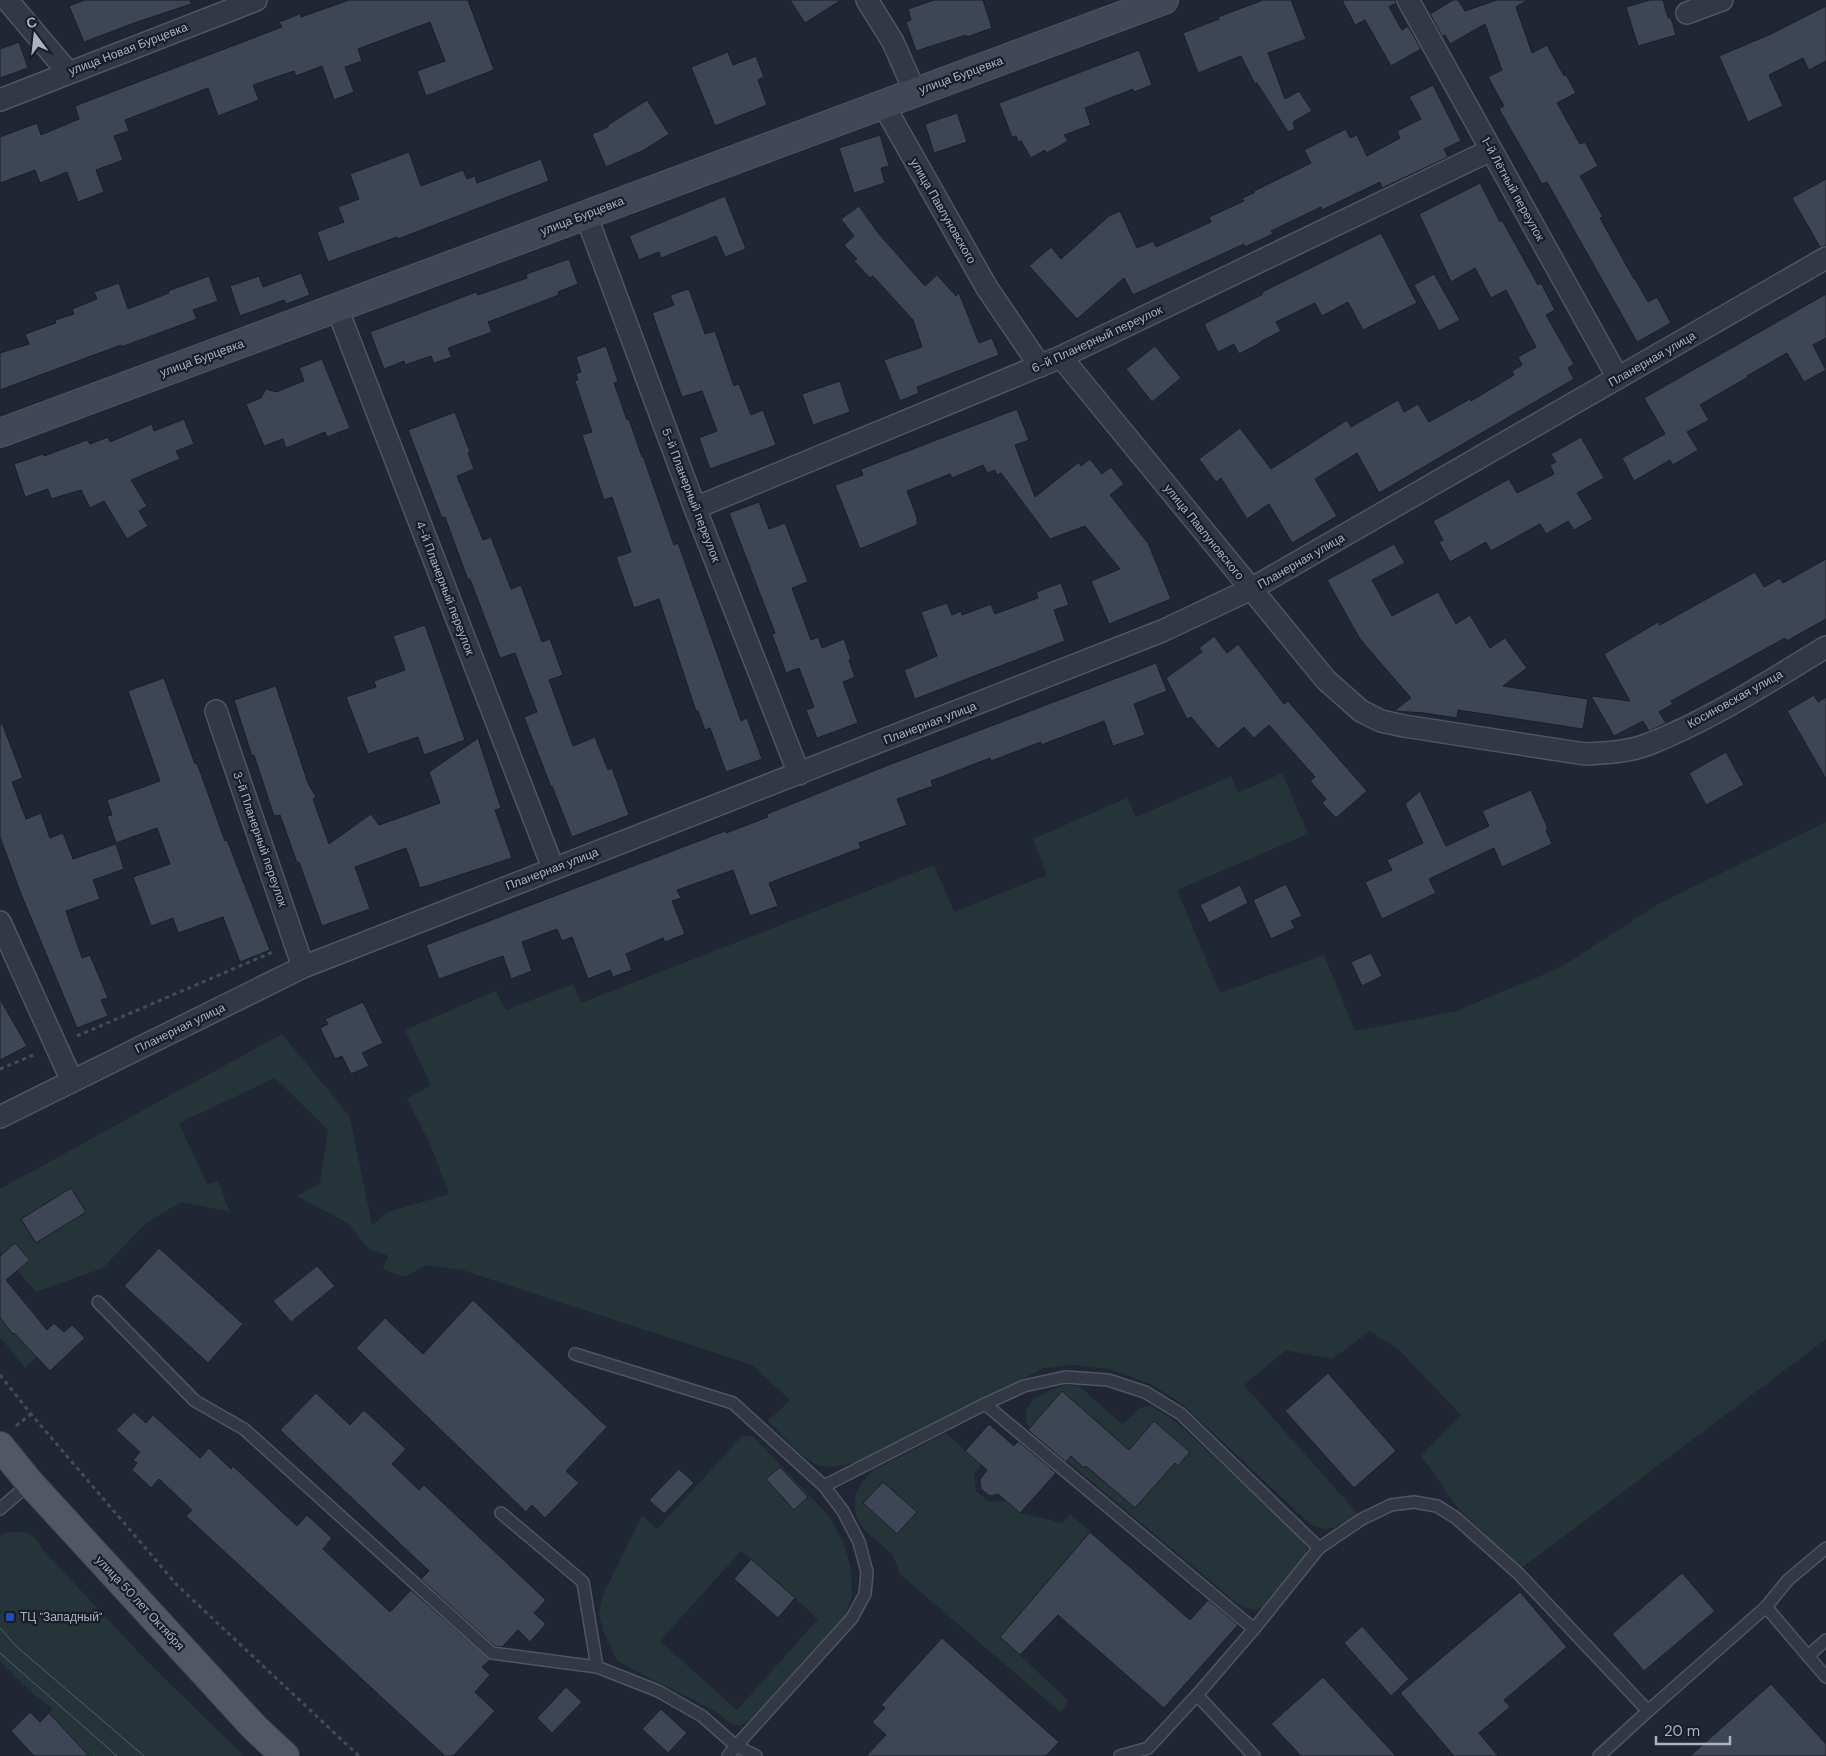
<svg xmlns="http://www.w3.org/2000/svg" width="1826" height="1756" font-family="'DM Sans',sans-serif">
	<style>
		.green { fill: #253438; fill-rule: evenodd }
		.building { fill: #3e4555; stroke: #1b1f2b }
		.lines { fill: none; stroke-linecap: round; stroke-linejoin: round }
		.lane-casing { stroke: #515563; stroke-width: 14 }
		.street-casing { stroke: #515563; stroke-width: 24 }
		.secondary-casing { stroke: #515563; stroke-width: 30 }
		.primary-casing { stroke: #3d414e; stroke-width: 30 }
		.path { stroke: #414f54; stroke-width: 3; stroke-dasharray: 4 4; stroke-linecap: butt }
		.lane { stroke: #333845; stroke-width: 11 }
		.street { stroke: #333845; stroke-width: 21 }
		.secondary { stroke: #424757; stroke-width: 28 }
		.primary { stroke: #515765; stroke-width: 28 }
		.tram { stroke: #575d6d; stroke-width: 1 }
		.transit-dot { fill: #1a4fb4; stroke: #191d29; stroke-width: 2 }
		.labels { text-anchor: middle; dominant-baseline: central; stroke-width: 4.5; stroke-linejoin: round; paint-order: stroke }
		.street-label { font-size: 12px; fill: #adb2c2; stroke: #191d29 }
		.poi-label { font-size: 12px; fill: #adb2c2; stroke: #191d29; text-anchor: start }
	</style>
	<rect width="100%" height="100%" fill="#202634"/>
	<!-- green -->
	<g class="green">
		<path d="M1282 773 1308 834 1177 890 1220 993 1324 955 1355 1031 1457 1011 1561 967 1660 903 1826 822V1339L1520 1569 1458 1508 1421 1456 1461 1415 1399 1350 1370 1331 1332 1359 1286 1350 1244 1385 1358 1514C1341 1525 1332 1534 1311 1525L1187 1408 1153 1385 1109 1369 1075 1365 1044 1368 856 1462C845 1465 833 1468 821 1466 805 1463 781 1433 768 1421L790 1400 752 1365 462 1270 426 1265 405 1277 383 1269 388 1256 368 1248 349 1224 297 1196 320 1183 328 1130 275 1078 179 1123 207 1184 218 1181 230 1212 181 1202 145 1224 103 1268 36 1292 0 1251V1189L282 1034 350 1117 372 1225 388 1212 449 1194 431 1146 407 1099 431 1085 405 1030 496 991 506 1010 573 984 581 1003 934 865 954 912 1047 875 1033 839 1127 798 1136 817 1231 776 1238 793Z"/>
		<polygon points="0,1318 13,1333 21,1327 37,1356 25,1368 0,1337"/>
		<path d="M1066 1385 1079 1386 1122 1424 1140 1408 1151 1406 1175 1421 1299 1535 1307 1549 1306 1558 1267 1605C1256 1612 1250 1610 1238 1604L1030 1430C1014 1403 1045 1391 1066 1385Z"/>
		<path d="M946 1433 981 1465 974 1475 976 1491 989 1502 1006 1501 1020 1513 1063 1523 1070 1514 1091 1532 1000 1637 1069 1701 1060 1712 900 1574C898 1569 896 1561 893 1556 885 1545 870 1538 862 1527 847 1504 856 1485 874 1470Z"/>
		<path d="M742 1436H753L829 1516 843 1542 851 1568 852 1595 846 1616 751 1719 740 1726 730 1723 715 1711 626 1666 616 1659 603 1631 599 1613 602 1597 642 1516 657 1529ZM741 1551 818 1619 737 1710 660 1641Z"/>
		<path d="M8 1532C31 1532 33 1532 45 1552L143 1657 244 1756H89L49 1713 53 1709 30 1691 0 1661V1536Z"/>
	</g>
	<!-- building -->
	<g class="building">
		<polygon points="85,0 190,0 191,4 137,22 84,42 69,6"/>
		<polygon points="349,0 468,0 494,70 426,96 417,71 445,61 430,22 358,49 362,61 345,67 354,92 334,100 322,66 296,76 294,71 253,85 259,100 218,116 208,88 125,120 129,131 114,136 123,160 96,170 104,192 78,202 67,172 40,183 35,170 0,183 0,137 37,123 41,135 79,119 75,106 282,27 279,22 300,14 301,17"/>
		<polygon points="790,0 841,0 805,23"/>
		<polygon points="934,0 983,0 992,28 967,37 966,35 916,51 906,22 911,20 908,9"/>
		<polygon points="1263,0 1291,0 1306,39 1268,53 1285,99 1299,91 1312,111 1293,122 1295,129 1288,132 1257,83 1255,84 1241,56 1198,73 1183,33 1219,19 1218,17"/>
		<polygon points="1342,0 1396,0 1396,3 1389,7 1402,30 1408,26 1421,49 1391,66 1365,20 1355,25"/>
		<polygon points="1453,0 1458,0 1465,11 1497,0 1528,0 1516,7 1532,53 1547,45 1564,76 1566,75 1576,93 1557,103 1580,144 1585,142 1598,166 1580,176 1603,217 1600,218 1634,279 1635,279 1648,302 1657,297 1671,323 1637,342 1547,182 1542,184 1499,109 1504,106 1488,77 1502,70 1485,24 1450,44 1445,35 1442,36 1430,14"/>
		<polygon points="1650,0 1663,0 1668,18 1671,18 1676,35 1638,46 1626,7"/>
		<polygon points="1826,6 1826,61 1809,70 1803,58 1769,75 1783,106 1748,122 1719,56 1771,34"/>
		<polygon points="19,42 28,68 0,78 0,49"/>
		<polygon points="1139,50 1152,85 1134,92 1133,89 1085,108 1091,125 1064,135 1068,141 1047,153 1045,150 1031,158 1021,141 1018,142 1016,136 1012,137 999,103"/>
		<polygon points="728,52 733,65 756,56 764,77 758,80 767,105 715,126 691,67"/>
		<polygon points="1433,85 1461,141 1444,149 1448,157 1382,188 1380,182 1322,210 1321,207 1271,231 1273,234 1245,247 1244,244 1133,295 1124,278 1077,319 1029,266 1051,247 1061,259 1109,216 1120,211 1137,248 1153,241 1156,247 1211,222 1209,217 1244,201 1242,198 1254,193 1254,191 1311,163 1304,150 1346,129 1350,138 1357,135 1367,156 1400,138 1397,131 1421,119 1409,97"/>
		<polygon points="647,100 669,134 644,150 606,167 592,134 608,127 608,125"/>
		<polygon points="957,113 967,142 934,153 925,124"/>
		<polygon points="880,135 889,166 881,168 885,183 854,193 839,148"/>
		<polygon points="409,152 421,186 463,170 467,179 475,176 477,183 541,159 549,181 398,239 397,237 328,262 317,232 344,222 338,207 359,199 350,174"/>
		<polygon points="1826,179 1826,246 1820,247 1792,198"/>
		<polygon points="1480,183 1500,222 1502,220 1538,285 1541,283 1555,310 1546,315 1574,364 1568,368 1574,379 1379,493 1357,453 1315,479 1337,516 1292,543 1269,504 1247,519 1221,478 1216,482 1199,459 1240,428 1271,469 1347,420 1351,427 1398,400 1404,412 1418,404 1429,422 1470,399 1471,401 1514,375 1512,371 1522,365 1518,357 1536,347 1506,290 1491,298 1475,268 1451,282 1419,214"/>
		<polygon points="725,196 746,249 725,257 716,236 661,258 659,252 639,260 629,236"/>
		<polygon points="859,206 878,233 925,286 937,275 956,296 959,293 979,343 992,338 999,355 917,387 919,393 900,401 884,360 922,347 913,320 873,276 870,278 854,261 857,259 844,245 854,236 841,219"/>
		<polygon points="1381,233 1417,303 1363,330 1348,302 1322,316 1315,303 1276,322 1281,331 1260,342 1260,343 1239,354 1234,344 1218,352 1204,324 1263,294 1262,292"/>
		<polygon points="569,259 578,284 558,292 559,295 488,322 492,332 448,348 452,357 434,363 431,356 405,365 404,361 384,369 370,332 476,292 478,295 527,278 526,274"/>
		<polygon points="301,273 310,295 286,304 284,300 240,316 230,286 259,276 263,287"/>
		<polygon points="1434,274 1460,320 1439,331 1414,285"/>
		<polygon points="209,276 218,301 193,310 197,319 121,347 121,345 0,390 0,353 29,344 25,334 56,323 55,320 74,314 72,309 97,299 94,292 119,283 128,309 169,293 168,291"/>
		<polygon points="689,289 705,334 715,331 734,386 739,384 751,415 763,410 776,445 710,469 699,438 717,431 702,391 682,397 652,313 674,305 670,295"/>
		<polygon points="1826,294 1826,338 1813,345 1826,370 1804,382 1787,353 1747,376 1748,377 1700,405 1709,420 1687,432 1698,450 1673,465 1670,460 1634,481 1622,458 1665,434 1644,398"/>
		<polygon points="606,346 618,381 614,383 627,420 629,419 642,457 643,456 674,545 678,543 741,721 747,718 762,759 726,772 710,728 705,730 698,711 696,711 659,599 634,608 616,557 631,552 612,497 604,500 582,435 592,432 575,381 578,380 576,374 581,372 576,357"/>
		<polygon points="1155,346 1181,378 1152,402 1126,369"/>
		<polygon points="322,359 350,428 327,437 325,432 286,448 283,439 264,446 246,404 261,398 266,389 276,392 304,381 299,368"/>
		<polygon points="840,381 850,412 813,425 802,394"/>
		<polygon points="1017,409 1029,440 1015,445 1035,497 1079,462 1081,466 1090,459 1102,474 1111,467 1124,484 1110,495 1148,543 1171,599 1109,624 1091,581 1120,569 1085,526 1050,539 1001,473 997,475 995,470 987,473 983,465 952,478 950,474 907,491 917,517 917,525 860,549 835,485 863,475 861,469"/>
		<polygon points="455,412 470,452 468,453 474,469 457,476 483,540 491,537 511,589 521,585 542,642 550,639 563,675 549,680 573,746 595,737 608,770 612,768 629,815 572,837 552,786 551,787 524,717 537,712 515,653 500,658 470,579 468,580 445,517 442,518 408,430"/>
		<polygon points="184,419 194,444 176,451 180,459 131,480 147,506 139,511 148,526 127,539 104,501 90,508 81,490 51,499 48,489 25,497 14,464 43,454 44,456 87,440 90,444 108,437 110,442 152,424 154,431"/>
		<polygon points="1581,437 1604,478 1577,493 1593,519 1574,530 1568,521 1546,534 1540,524 1491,551 1486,542 1450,562 1439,542 1443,540 1433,521 1509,479 1517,493 1554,474 1550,465 1556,462 1551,454"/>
		<polygon points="759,502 769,529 785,523 808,582 792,588 811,640 818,637 822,648 844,639 851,659 849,660 855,677 843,682 858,723 817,738 806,710 814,707 799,668 786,673 772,634 775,633 729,513"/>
		<polygon points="1394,544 1405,563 1372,580 1392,616 1438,592 1456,624 1470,615 1490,648 1505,638 1527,668 1503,686 1588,699 1583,729 1458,710 1457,718 1424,713 1394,711 1411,698 1360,639 1327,580"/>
		<polygon points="1826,559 1826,619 1787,641 1785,638 1671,701 1673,704 1659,712 1666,723 1649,731 1643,721 1614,736 1591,696 1630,701 1604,654 1658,622 1660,625 1755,572 1764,587 1780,578 1783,583"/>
		<polygon points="1061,583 1069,605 1054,610 1065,641 915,699 904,670 937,656 921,612 947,603 952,615 961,611 962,615 991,604 995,614 1038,598 1036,592"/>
		<polygon points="425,625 465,740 424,755 418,737 368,754 346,697 376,687 374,681 405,670 393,636"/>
		<polygon points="1214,636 1227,653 1238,644 1284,704 1288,701 1367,791 1336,818 1322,803 1326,799 1310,781 1315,777 1269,725 1254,738 1244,727 1218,749 1191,717 1187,719 1166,678 1202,652 1199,648"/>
		<polygon points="1156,663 1167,691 1134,704 1145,735 1113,746 1104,721 1041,745 1041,742 991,761 990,758 931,781 933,786 897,799 907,825 859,843 861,848 769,883 778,906 750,916 733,870 677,890 681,898 672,901 685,934 665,942 663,938 626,954 632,970 613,977 610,970 588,979 572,937 562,941 557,929 522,942 532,971 511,979 503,956 439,979 426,945 725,831 726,833 768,817 767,814 886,766"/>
		<polygon points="164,678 195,764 197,763 225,841 227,840 270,950 240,962 223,917 178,933 173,918 151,926 133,877 170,864 157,828 116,843 107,816 112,815 107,800 160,781 128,691"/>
		<polygon points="276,686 308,783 316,797 313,799 329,844 371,814 379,825 440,803 429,772 478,738 501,808 495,810 512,858 420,888 406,848 355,867 370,909 322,926 299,862 297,863 280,815 274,816 254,755 252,756 234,700"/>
		<polygon points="1814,695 1818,702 1826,697 1826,779 1787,711"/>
		<polygon points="2,723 23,778 12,782 26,819 41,813 50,838 63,833 73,859 116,844 124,869 93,880 100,899 66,911 82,958 90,955 108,998 101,1000 108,1016 77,1028 21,894 0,837 0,724"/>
		<polygon points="1726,752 1744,785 1706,805 1689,773"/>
		<polygon points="1531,790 1548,829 1546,830 1552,844 1502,867 1494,848 1429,879 1436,893 1382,919 1365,882 1392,870 1387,860 1423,843 1405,804 1420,791 1446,846 1489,826 1482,811"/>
		<polygon points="1286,884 1302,916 1291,921 1295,928 1271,939 1253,900"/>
		<polygon points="1240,885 1248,903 1209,923 1200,905"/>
		<polygon points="1371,953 1382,976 1362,986 1351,962"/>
		<polygon points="0,999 27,1046 0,1060"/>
		<polygon points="363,1002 383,1043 362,1053 369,1066 351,1074 342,1056 335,1059 320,1028 328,1024 325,1019"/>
		<polygon points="71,1188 86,1212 36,1243 21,1219"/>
		<polygon points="15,1243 30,1260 6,1280 47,1330 54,1323 64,1332 72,1325 85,1338 50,1371 14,1333 13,1334 0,1318 0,1256"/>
		<polygon points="159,1248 243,1324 208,1363 124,1286"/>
		<polygon points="317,1266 335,1286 291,1322 273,1301"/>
		<polygon points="473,1300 607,1427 566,1471 579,1483 545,1518 532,1505 526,1512 356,1348 385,1318 423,1354"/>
		<polygon points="1328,1373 1396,1451 1354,1488 1285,1411"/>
		<polygon points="1062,1391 1129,1450 1154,1421 1190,1452 1178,1466 1175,1463 1135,1508 1086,1466 1084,1468 1071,1456 1066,1462 1028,1430"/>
		<polygon points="316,1393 350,1425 364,1410 406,1449 392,1464 419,1490 424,1485 546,1600 534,1613 546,1624 530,1642 518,1630 502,1647 495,1646 421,1579 429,1571 280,1430"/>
		<polygon points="134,1412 146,1423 153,1415 200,1458 209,1448 231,1469 233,1466 297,1526 307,1515 332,1538 323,1549 390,1612 411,1590 490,1660 482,1667 490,1675 475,1692 495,1711 453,1756 445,1756 186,1516 192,1510 159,1479 151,1488 132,1470 137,1463 133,1460 140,1452 116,1430"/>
		<polygon points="989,1424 1014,1446 1018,1441 1056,1473 1020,1513 998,1494 990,1496 981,1489 980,1479 987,1470 965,1451"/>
		<polygon points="780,1467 808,1497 794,1510 766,1479"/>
		<polygon points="679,1469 694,1483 664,1514 649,1500"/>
		<polygon points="883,1482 917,1512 897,1534 863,1503"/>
		<polygon points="1090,1532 1190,1620 1208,1600 1238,1625 1164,1708 1058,1615 1020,1655 1000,1637"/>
		<polygon points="751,1559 795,1598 778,1618 734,1579"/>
		<polygon points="1682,1573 1715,1611 1644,1671 1612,1634"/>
		<polygon points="1520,1592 1567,1647 1504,1700 1510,1707 1479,1733 1498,1756 1454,1756 1400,1693"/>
		<polygon points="1362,1626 1409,1679 1391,1696 1344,1643"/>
		<polygon points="942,1638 1059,1742 1046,1756 866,1756 886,1735 872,1722 885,1708 881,1705"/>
		<polygon points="1323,1677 1372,1730 1396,1756 1301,1756 1271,1724"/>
		<polygon points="1771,1684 1826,1744 1826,1756 1690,1756"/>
		<polygon points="566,1687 582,1702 552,1733 537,1718"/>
		<polygon points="661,1709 687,1733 668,1753 642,1729"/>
		<polygon points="30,1712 40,1722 49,1713 89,1756 34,1756 11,1731"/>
	</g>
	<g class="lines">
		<!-- lane casing -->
		<g class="lane-casing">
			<g id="lane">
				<polyline points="98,1302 195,1401 244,1429 492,1653 597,1667"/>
				<polyline points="575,1354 733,1403 824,1486"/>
				<polyline points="985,1404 1254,1629 1319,1548"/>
				<polyline points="0,1509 30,1483"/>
				<polyline points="501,1513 583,1582 597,1667 658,1691 702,1716 736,1746 852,1618 865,1594 867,1572 859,1542 843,1511 824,1486 985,1404 1024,1386 1065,1377 1108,1380 1145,1392 1181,1414 1319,1548 1362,1519 1391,1505 1414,1502 1437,1506 1456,1518 1519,1574 1648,1711 1766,1607"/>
				<polyline points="1826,1548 1788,1580 1766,1607 1826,1677"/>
				<polyline points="1808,1656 1826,1640"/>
				<polyline points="1197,1695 1254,1756"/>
				<polyline points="728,1756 736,1746 756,1756"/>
				<polyline points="1120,1756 1148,1748 1197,1695 1254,1629"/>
				<polyline points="1599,1756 1648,1711"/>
			</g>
		</g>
		<!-- street casing -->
		<g class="street-casing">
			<g id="street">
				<polyline points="7,0 68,72"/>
				<polyline points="867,0 893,42 915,92"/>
				<polyline points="1408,0 1618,378"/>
				<polyline points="1687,13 1722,0"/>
				<polyline points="0,100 256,0"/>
				<polyline points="883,104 987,288 1040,366"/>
				<polyline points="586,215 695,508 799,774"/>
				<polyline points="337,308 553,868"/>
				<path d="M1061 357 1326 680 1361 711 1381 721 1404 726 1585 754C1607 753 1628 752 1649 744 1711 720 1769 681 1826 647"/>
				<polyline points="695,508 1061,357 1491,150"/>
				<polyline points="216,711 303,967"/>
				<polyline points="0,922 72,1081"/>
				<polyline points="0,1117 303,967 1162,631 1251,589 1826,258"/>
			</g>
		</g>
		<!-- secondary casing -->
		<g class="secondary-casing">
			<polyline id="secondary" points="0,433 1164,0"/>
		</g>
		<!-- primary casing -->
		<g class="primary-casing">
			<polyline id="primary" points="0,1446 30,1483 255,1728 285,1756"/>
		</g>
		<!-- path -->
		<g class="path">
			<polyline points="77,1036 275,951"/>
			<polyline points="0,1069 36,1054"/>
			<polyline points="0,1375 31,1414 177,1585 359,1756"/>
			<polyline points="16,1426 31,1414"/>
		</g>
		<!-- lane -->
		<use href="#lane" class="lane"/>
		<!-- street -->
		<use href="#street" class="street"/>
		<!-- secondary -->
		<use href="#secondary" class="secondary"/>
		<!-- primary -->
		<use href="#primary" class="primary"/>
		<!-- tram -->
		<g class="tram">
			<polyline points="0,1628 17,1647 144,1756"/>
			<polyline points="0,1653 117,1756"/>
		</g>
	</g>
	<!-- markers -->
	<rect class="transit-dot" x="5" y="1612" width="10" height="10" rx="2.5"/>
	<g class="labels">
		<!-- street labels -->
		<g class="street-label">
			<text transform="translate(128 49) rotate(-21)">улица Новая Бурцевка</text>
			<text transform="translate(961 75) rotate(-20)">улица Бурцевка</text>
			<text transform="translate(1513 189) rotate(61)">1-й Лётный переулок</text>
			<text transform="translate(943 211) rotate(60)">улица Павлуновского</text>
			<text transform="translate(582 216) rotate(-21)">улица Бурцевка</text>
			<text transform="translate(1097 339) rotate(-25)">6-й Планерный переулок</text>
			<text transform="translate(202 358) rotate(-20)">улица Бурцевка</text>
			<text transform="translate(1652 359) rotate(-30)">Планерная улица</text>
			<text transform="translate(691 495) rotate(69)">5-й Планерный переулок</text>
			<text transform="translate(1204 532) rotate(51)">улица Павлуновского</text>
			<text transform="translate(1301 561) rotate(-30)">Планерная улица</text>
			<text transform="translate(445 588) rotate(69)">4-й Планерный переулок</text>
			<text transform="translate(1735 699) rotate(-29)">Косиновская улица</text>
			<text transform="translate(930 723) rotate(-21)">Планерная улица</text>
			<text transform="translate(260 839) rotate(71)">3-й Планерный переулок</text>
			<text transform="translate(552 869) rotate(-21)">Планерная улица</text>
			<text transform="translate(180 1028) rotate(-26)">Планерная улица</text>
			<text transform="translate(140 1603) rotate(47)">улица 50 лет Октября</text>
		</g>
		<!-- poi labels -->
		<g class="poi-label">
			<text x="20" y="1617">ТЦ "Западный"</text>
		</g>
	</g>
	<!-- north arrow -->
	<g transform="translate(35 35) rotate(345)" stroke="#191d29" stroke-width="4" paint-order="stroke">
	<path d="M0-4L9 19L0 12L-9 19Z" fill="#adb2c2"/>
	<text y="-8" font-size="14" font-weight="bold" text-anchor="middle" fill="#adb2c2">С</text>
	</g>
	<!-- scale -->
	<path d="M1656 1736v8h74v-8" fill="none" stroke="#adb2c2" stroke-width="2.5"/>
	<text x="1664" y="1736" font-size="15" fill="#adb2c2" stroke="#191d29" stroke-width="4" paint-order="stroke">20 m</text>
</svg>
